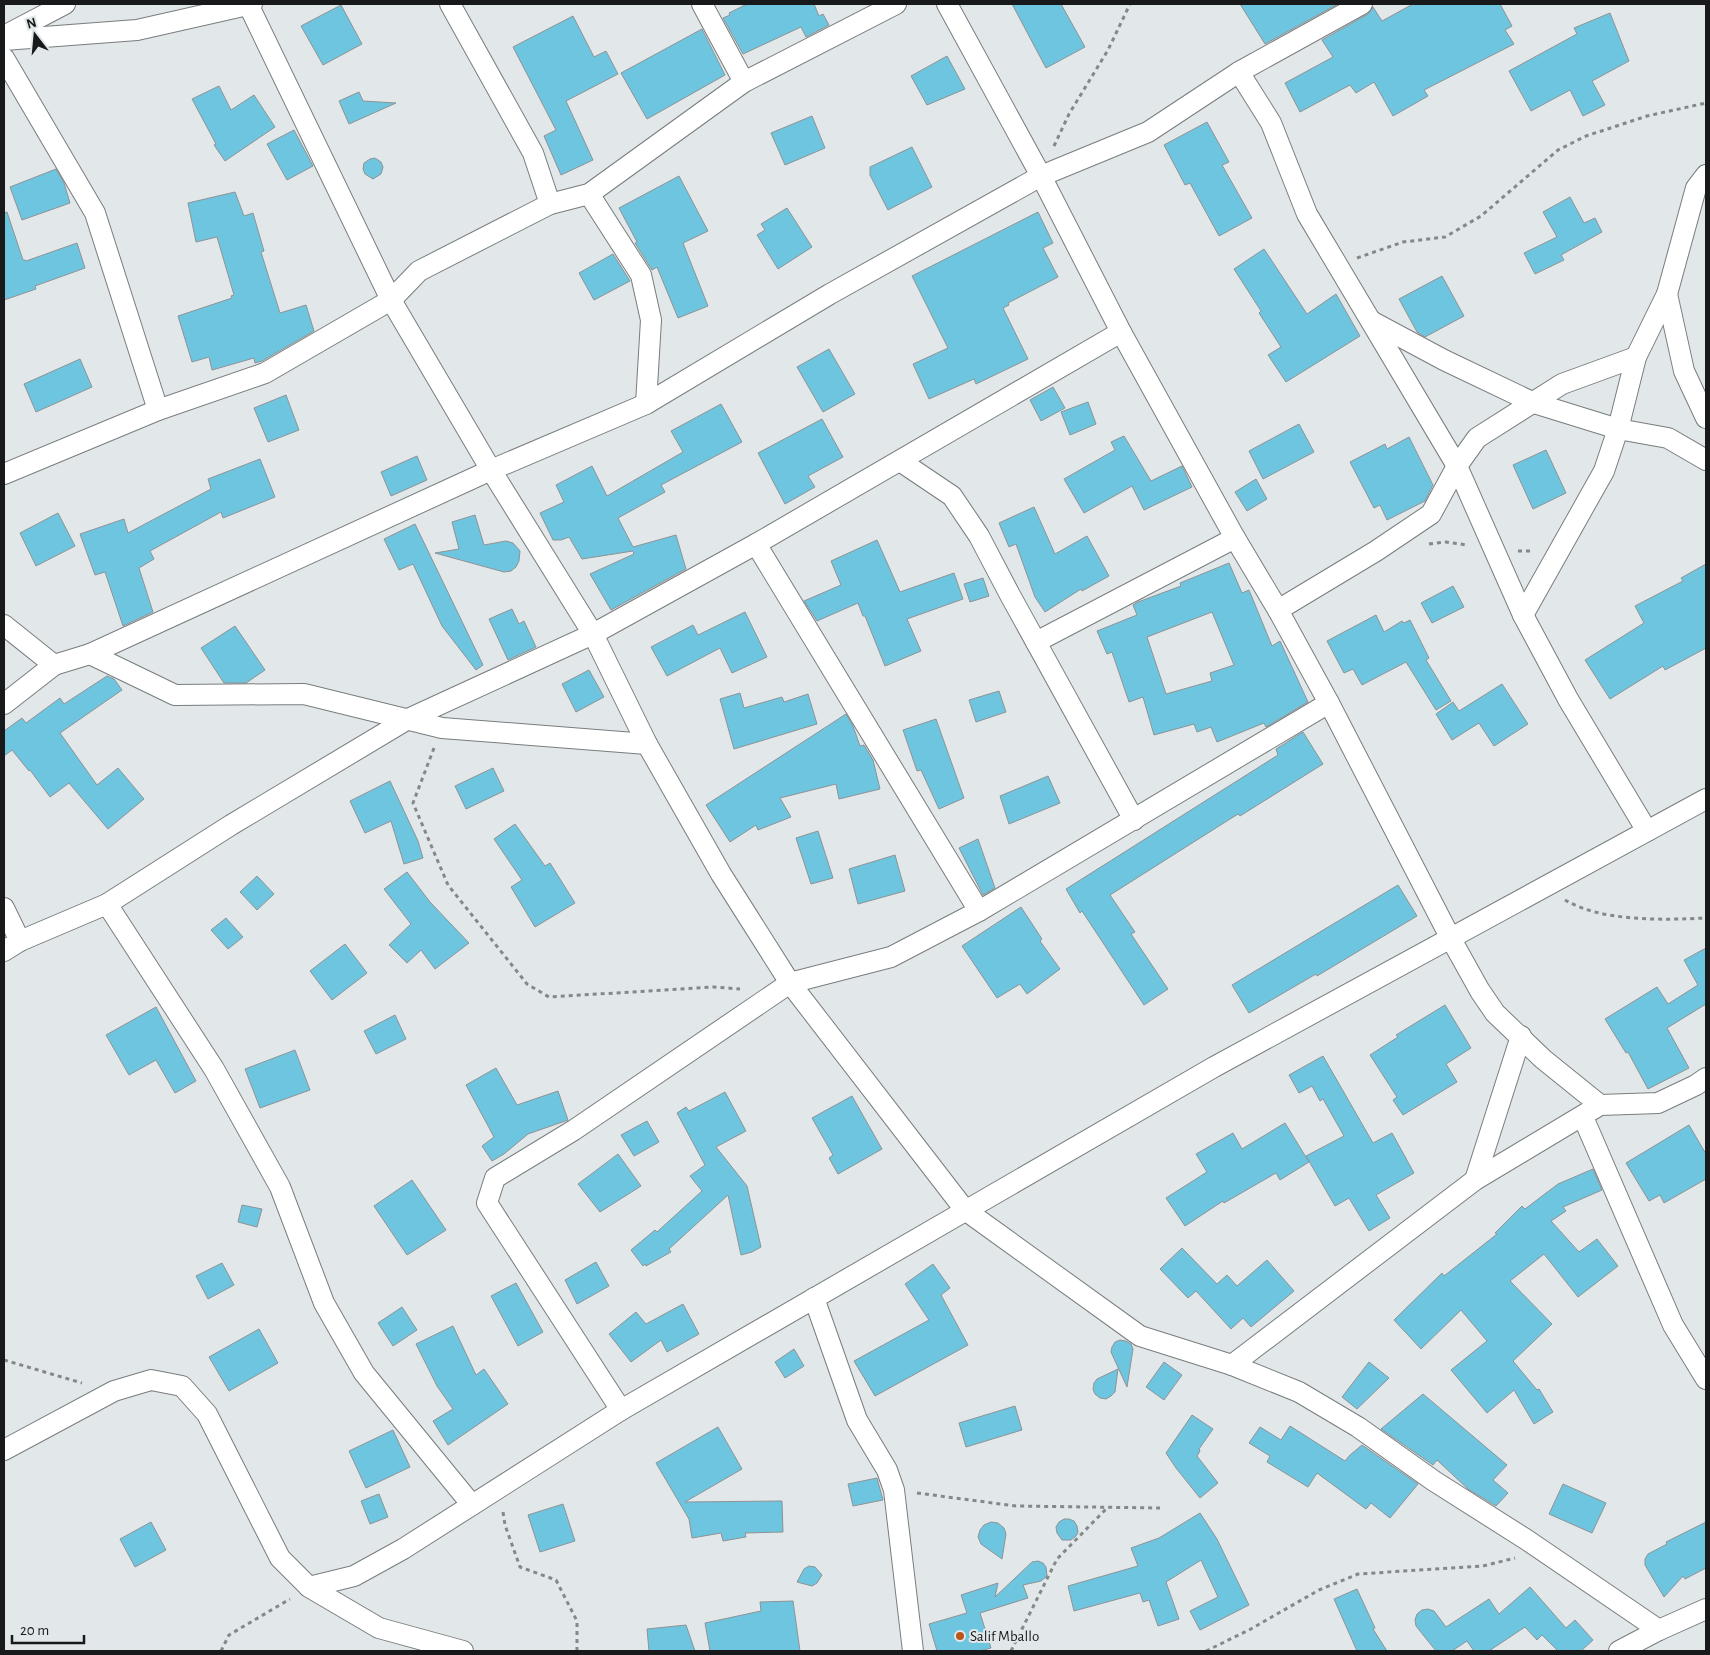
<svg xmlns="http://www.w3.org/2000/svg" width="1710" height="1655" font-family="'Alegreya Sans',sans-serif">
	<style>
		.building { fill: #6dc5df; stroke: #8f9395; fill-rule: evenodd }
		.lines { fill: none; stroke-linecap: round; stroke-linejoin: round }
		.street-casing { stroke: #787d7e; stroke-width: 22 }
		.path { stroke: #848889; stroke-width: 3; stroke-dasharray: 4 4; stroke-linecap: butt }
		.street { stroke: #fff; stroke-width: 20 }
		.poi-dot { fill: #b8561b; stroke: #e2e7e9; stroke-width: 2 }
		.labels { text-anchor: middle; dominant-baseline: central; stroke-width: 4; stroke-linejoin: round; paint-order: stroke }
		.poi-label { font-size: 15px; fill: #17191a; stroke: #e2e7e9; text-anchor: start }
	</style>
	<rect width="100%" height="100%" fill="#e2e7e9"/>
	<!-- building -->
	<g class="building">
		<polygon points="747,4 814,4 819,16 823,14 829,25 806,37 801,27 743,54 723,18 730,15 729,13"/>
		<polygon points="1012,4 1061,4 1085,47 1046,68"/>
		<polygon points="1240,4 1338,4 1265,44"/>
		<polygon points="1413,4 1500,4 1512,26 1505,30 1514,44 1424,90 1428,96 1393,116 1374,82 1356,93 1350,85 1300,112 1285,83 1333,57 1322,40 1368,14 1373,7 1382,21"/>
		<polygon points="341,5 362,44 323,65 301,26"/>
		<polygon points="1610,13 1629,61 1592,81 1605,105 1583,116 1570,90 1531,111 1509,71 1577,34 1574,28"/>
		<polygon points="573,16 594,57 606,51 618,74 566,101 593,160 561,175 544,136 556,130 513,47"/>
		<polygon points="702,29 725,75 647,119 621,73"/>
		<polygon points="947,56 965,89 927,105 911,76"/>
		<polygon points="219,86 231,110 254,95 275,127 225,161 214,145 216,144 192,99"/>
		<polygon points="359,92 363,101 396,103 349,124 339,101"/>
		<polygon points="812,116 825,148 785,165 771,133"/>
		<polygon points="1207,122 1229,162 1222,165 1252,218 1219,236 1190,183 1185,185 1164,145"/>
		<polygon points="294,130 313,166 287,180 267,144"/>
		<polygon points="912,147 932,187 888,210 870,175 870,167"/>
		<polygon points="375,158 381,162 383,167 381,174 373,179 365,174 363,169 364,163 370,159"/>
		<polygon points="56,169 64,183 70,203 22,220 10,187"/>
		<polygon points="679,176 708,231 683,243 708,306 678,318 657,267 652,270 635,243 637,242 619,208"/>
		<polygon points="235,192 244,216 253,213 264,251 261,252 280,313 306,305 314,331 262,361 255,363 254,358 212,370 209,357 192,362 178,316 232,298 231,296 234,295 217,237 196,242 188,203"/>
		<polygon points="1570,197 1584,223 1595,218 1602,232 1561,255 1564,260 1535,274 1524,253 1557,237 1543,212"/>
		<polygon points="787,208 812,247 778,269 757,235 765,230 761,224"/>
		<polygon points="7,212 23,260 25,260 26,261 77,243 85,268 35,286 36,289 4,300 4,213"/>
		<polygon points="1038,212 1053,243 1043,248 1058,277 1008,303 1009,305 1003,308 1028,359 976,384 974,379 929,399 913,364 948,348 912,276"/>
		<polygon points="1264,249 1307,314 1336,294 1360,336 1286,382 1268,355 1281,347 1259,313 1261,311 1234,269"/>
		<polygon points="613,254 630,281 594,300 579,273"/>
		<polygon points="1442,276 1464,316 1425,337 1417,332 1399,299"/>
		<polygon points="829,349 855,394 823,412 797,367"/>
		<polygon points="80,359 92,387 36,412 24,384"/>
		<polygon points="1053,387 1065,408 1041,421 1030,400"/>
		<polygon points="286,395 299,430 268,442 254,408"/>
		<polygon points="1088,402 1096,424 1070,435 1061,412"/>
		<polygon points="721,404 742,442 661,485 665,492 618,518 633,547 676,535 686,569 611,610 590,574 634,554 633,551 582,559 569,537 561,540 553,540 540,513 564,502 556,485 592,466 607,496 683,452 671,431"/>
		<polygon points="822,419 843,457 808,476 815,487 785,504 758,453"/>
		<polygon points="1299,424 1314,452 1263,479 1249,451"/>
		<polygon points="1124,436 1151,481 1182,466 1192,487 1144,510 1132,486 1084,513 1064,479 1115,450 1111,442"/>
		<polygon points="1409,437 1433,485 1425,501 1387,520 1380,505 1374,508 1350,462 1385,444 1387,449"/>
		<polygon points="1546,450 1566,493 1533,509 1513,465"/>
		<polygon points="417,456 427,480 391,496 381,472"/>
		<polygon points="260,459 275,497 223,518 221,512 150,551 154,559 139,568 153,612 123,626 105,572 95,575 80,534 124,519 128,533 211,489 208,479"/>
		<polygon points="1256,479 1267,499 1247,511 1235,492"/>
		<polygon points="1034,507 1055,554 1087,536 1109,576 1082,591 1081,589 1045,612 1035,597 1016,544 1009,547 999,523"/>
		<polygon points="58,513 75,546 36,566 20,533"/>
		<polygon points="475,515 484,545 506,541 513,543 520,551 519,561 516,567 511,571 504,572 435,553 459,549 452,522"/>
		<polygon points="415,524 483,665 476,670 442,626 413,564 399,570 384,539"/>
		<polygon points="877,540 900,592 954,573 963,599 907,619 921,651 885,666 865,616 863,616 858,603 817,621 804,601 841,585 831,561"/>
		<path d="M1229 563 1242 593 1249 590 1272 646 1280 641 1308 702 1266 727 1264 723 1217 742 1211 727 1197 732 1194 724 1154 735 1143 697 1129 702 1112 652 1107 654 1097 631 1137 615 1133 605 1138 602 1181 586 1180 583ZM1212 612 1234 665 1210 673 1212 681 1166 694 1147 637Z"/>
		<polygon points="1706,564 1706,648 1665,670 1663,666 1610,699 1585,660 1644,623 1635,606 1683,581 1681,578"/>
		<polygon points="983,578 989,596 970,602 964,584"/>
		<polygon points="1453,586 1464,607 1432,623 1421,603"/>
		<polygon points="512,609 519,624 524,621 536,647 508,660 489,619"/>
		<polygon points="745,612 767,657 732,673 720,648 667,676 651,647 693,625 698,635"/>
		<polygon points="1376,615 1384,632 1402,621 1404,623 1410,620 1429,658 1426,660 1451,701 1436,710 1406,662 1362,685 1353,669 1344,673 1327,641"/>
		<polygon points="235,626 265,670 246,683 224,683 201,648"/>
		<polygon points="589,670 604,697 576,712 562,684"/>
		<polygon points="107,676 114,679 122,690 60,733 97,785 118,768 144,799 108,829 69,783 50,797 30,770 29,771 12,750 4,756 4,731 22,718 26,723 60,698 64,704"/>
		<polygon points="1502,684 1528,724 1494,746 1479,723 1452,740 1436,714 1453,702 1459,711"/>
		<polygon points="999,691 1006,712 976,722 969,700"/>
		<polygon points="740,693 744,708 782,697 784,702 808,694 817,724 734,749 720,699"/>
		<polygon points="846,714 853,726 860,746 864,745 873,760 880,789 839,799 836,784 780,798 791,817 758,830 756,825 730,842 706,805"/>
		<polygon points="936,719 964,798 939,809 921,770 917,771 903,730"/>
		<polygon points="1303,732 1323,764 1240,816 1238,814 1110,895 1135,932 1131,934 1168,989 1144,1005 1082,911 1080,913 1066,889 1278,755 1276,749"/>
		<polygon points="493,768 504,791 466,809 455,786"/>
		<polygon points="1048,776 1060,803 1009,824 1000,796"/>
		<polygon points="390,781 418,841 423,858 404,864 391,821 365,833 350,801"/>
		<polygon points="515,824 545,866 550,863 575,903 535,927 511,887 522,880 494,839"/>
		<polygon points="818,831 833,878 811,884 796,838"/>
		<polygon points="978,839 995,888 983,895 959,848"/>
		<polygon points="895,855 905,891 858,904 849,869"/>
		<polygon points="407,872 430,902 469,943 435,969 421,950 407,963 389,945 411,924 384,889"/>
		<polygon points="257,876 274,894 257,910 240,892"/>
		<polygon points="1398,885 1417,916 1317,976 1316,974 1249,1013 1232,985"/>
		<polygon points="1021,907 1042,939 1040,941 1060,969 1027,994 1020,984 997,998 962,946"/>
		<polygon points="226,918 243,937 228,949 211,930"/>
		<polygon points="345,944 367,973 332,1000 310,971"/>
		<polygon points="1706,948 1706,1004 1667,1028 1689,1068 1648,1089 1628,1052 1626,1053 1605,1019 1657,987 1668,1004 1698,985 1684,960"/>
		<polygon points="1445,1005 1471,1048 1446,1064 1457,1082 1403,1115 1393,1100 1397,1097 1370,1055 1398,1037 1396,1035"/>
		<polygon points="156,1007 196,1081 175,1093 156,1060 129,1075 106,1035"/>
		<polygon points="395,1015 406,1039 376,1054 364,1031"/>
		<polygon points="295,1050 310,1090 260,1108 245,1069"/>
		<polygon points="1323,1056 1373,1143 1392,1133 1414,1173 1376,1195 1390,1218 1369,1231 1349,1198 1335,1206 1306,1156 1344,1136 1323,1099 1320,1101 1312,1086 1299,1093 1289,1075"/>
		<polygon points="496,1068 517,1105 558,1091 568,1120 528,1134 504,1154 492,1161 482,1146 494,1137 466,1085"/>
		<polygon points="725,1092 746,1131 716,1147 747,1186 761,1247 752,1252 741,1255 728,1195 669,1249 671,1252 646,1266 645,1264 643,1266 631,1250 655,1230 657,1232 702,1191 690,1176 705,1165 677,1113 686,1107 689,1111"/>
		<polygon points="852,1096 882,1149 838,1174 829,1158 833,1155 812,1118"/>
		<polygon points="647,1121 659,1142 634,1156 621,1135"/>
		<polygon points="1285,1123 1309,1162 1280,1180 1276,1173 1224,1203 1223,1201 1185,1226 1166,1198 1207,1172 1196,1154 1233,1133 1242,1149"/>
		<polygon points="1689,1125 1706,1154 1706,1179 1664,1203 1660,1195 1649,1201 1626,1163"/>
		<polygon points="618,1154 641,1186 600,1212 578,1184"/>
		<polygon points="1593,1169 1602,1190 1563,1207 1566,1211 1551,1221 1579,1252 1597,1239 1618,1266 1578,1297 1544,1254 1510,1281 1552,1324 1513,1361 1537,1390 1539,1389 1553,1412 1534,1424 1514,1390 1487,1413 1451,1370 1487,1341 1461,1310 1421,1349 1394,1320 1442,1273 1444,1276 1497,1234 1495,1233 1522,1206 1525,1209 1558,1184"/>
		<polygon points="412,1180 446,1230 407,1255 374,1206"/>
		<polygon points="242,1205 262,1209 257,1227 238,1222"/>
		<polygon points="1182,1248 1217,1284 1227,1275 1237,1286 1267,1260 1294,1291 1251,1327 1243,1318 1231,1329 1196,1291 1188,1298 1160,1269"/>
		<polygon points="596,1262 609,1286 577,1304 565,1280"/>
		<polygon points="222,1263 234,1285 208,1299 196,1276"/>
		<polygon points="933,1264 950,1288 941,1295 968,1345 875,1396 854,1361 929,1320 905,1284"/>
		<polygon points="516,1283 543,1332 518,1346 491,1296"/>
		<polygon points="683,1304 699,1334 667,1352 661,1340 631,1362 609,1334 636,1312 646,1324"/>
		<polygon points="402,1307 417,1330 393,1346 378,1323"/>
		<polygon points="453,1326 476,1375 484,1369 508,1404 448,1445 433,1421 453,1409 437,1386 416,1344"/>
		<polygon points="259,1329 278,1363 229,1391 209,1357"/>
		<polygon points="1120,1340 1126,1341 1131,1344 1133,1349 1127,1387 1111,1352 1112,1347 1115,1342"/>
		<polygon points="794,1349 804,1366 785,1378 775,1362"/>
		<polygon points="1164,1362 1182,1375 1164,1400 1146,1387"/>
		<polygon points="1369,1362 1389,1378 1357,1409 1342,1397"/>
		<polygon points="1118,1369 1115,1392 1111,1396 1106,1399 1100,1398 1095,1394 1093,1389 1094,1383 1097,1379"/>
		<polygon points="1423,1394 1507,1465 1493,1480 1508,1493 1496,1506 1468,1489 1437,1460 1433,1465 1381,1429"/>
		<polygon points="1015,1406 1022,1430 966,1447 959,1423"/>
		<polygon points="1192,1415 1213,1429 1199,1449 1200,1451 1197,1456 1218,1483 1200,1498 1176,1468 1166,1453"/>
		<polygon points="1290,1426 1345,1461 1350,1455 1362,1445 1418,1484 1390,1518 1371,1503 1366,1509 1317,1473 1308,1487 1267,1462 1270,1456 1249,1443 1260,1427 1281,1440"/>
		<polygon points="718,1427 742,1469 685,1502 782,1501 783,1532 745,1533 746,1537 723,1541 721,1533 692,1538 689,1519 656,1463"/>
		<polygon points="393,1430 410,1467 366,1488 349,1451"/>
		<polygon points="877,1478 883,1500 853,1506 848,1484"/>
		<polygon points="1563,1484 1606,1503 1592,1533 1549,1514"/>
		<polygon points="379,1494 388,1517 370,1524 361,1501"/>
		<polygon points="563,1504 575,1541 540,1552 528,1515"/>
		<polygon points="1200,1513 1217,1539 1249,1605 1200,1630 1190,1611 1218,1597 1201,1560 1166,1582 1179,1619 1158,1626 1149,1600 1143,1602 1140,1593 1074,1611 1068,1586 1138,1566 1131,1548 1159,1538"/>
		<polygon points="1064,1519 1069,1519 1074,1521 1077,1526 1078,1532 1076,1536 1071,1540 1062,1540 1057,1533 1056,1527 1059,1522"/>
		<polygon points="151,1522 166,1550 135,1567 120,1539"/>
		<polygon points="991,1522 998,1523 1004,1528 1006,1534 1002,1559 981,1544 978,1537 980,1530 984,1525"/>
		<polygon points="1706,1522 1706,1568 1685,1579 1683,1576 1664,1597 1645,1565 1645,1559 1648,1554 1667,1544 1666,1542"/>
		<polygon points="1038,1561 1043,1563 1046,1567 1047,1576 1041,1581 1023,1585 1028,1598 980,1613 991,1648 980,1651 937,1651 929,1624 967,1613 961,1595 998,1583 995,1597 1032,1562"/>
		<polygon points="809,1566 815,1567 822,1575 817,1583 812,1586 797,1582 804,1569"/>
		<polygon points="1530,1587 1566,1628 1575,1620 1593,1640 1581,1651 1558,1651 1542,1635 1537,1640 1525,1627 1489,1651 1474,1651 1467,1641 1452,1651 1436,1651 1416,1626 1415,1620 1417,1614 1422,1610 1428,1609 1434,1611 1446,1627 1489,1599 1499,1614"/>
		<polygon points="1357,1589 1375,1628 1373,1629 1387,1651 1357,1651 1334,1599"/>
		<polygon points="793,1601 800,1651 710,1651 705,1623 761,1611 760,1602"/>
		<polygon points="686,1625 695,1651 649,1651 647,1629"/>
	</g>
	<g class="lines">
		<!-- street casing -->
		<g class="street-casing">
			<g id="street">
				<polyline points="248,4 391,300 491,470 593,634 647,744 721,874 790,983 965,1210 1140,1336 1232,1365 1299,1392 1358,1427 1434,1481 1527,1540 1659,1630"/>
				<polyline points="450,4 533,153 550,204"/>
				<polyline points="702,4 744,82"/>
				<polyline points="947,4 1041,176 1121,332 1235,538 1278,610 1329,703 1451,939 1480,991 1495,1013 1543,1059 1600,1105"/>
				<polyline points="4,36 65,4"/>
				<polyline points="4,40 137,30 252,4"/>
				<polyline points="4,58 95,213 158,410"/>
				<polyline points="1239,72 1271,123 1307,214 1457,466 1523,615 1568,699 1647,831"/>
				<polyline points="589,194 641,275 651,320 646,404"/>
				<polyline points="1667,294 1684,371 1706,418"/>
				<polyline points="1373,322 1444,360 1534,403 1618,429 1668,438 1706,460"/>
				<polyline points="900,461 952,496 979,536 1010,595 1134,820"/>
				<polyline points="4,474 158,410 265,373 391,300 419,271 550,204 589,194 744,82 896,4"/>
				<polyline points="756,544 979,911"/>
				<polyline points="1278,610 1376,551 1431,514 1457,466 1477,438 1562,384 1636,357"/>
				<polyline points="1523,615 1604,471 1618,429 1636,357 1667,294 1696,188 1706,175"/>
				<polyline points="4,625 54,665 90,654 491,470 646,404 830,294 1041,176 1148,132 1239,72 1362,4"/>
				<polyline points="1036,642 1235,538"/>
				<polyline points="90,654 175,695 304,694 442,728 647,744"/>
				<polyline points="4,704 54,665"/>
				<polyline points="107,904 231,825 408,719 593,634 756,544 1121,332"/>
				<polyline points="4,908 20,941"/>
				<polyline points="4,951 20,941 107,904 214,1069 280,1187 324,1303 364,1373 472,1505"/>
				<polyline points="1583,1117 1673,1325 1706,1379"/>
				<polyline points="1475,1180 1521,1036"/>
				<polyline points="814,1298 857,1420 887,1470 894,1490 913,1651"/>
				<polyline points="1232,1365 1475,1180 1600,1105 1658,1103 1696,1085 1706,1078"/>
				<polyline points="621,1410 487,1203 495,1178 574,1130 790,983 891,957 979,911 1329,703"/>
				<polyline points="4,1450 114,1391 151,1380 182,1386 207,1414 280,1558 309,1587 354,1576 403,1549 621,1410 1214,1067 1706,799"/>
				<polyline points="309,1587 379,1628 463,1651"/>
				<polyline points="1619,1651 1659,1630 1706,1609"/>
			</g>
		</g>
		<!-- path -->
		<g class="path">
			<polyline points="1054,146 1069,114 1108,50 1130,4"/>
			<polyline points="1357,258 1403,242 1445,237 1481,216 1558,150 1586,136 1647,116 1706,103"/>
			<polyline points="1429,544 1446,542 1467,545"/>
			<polyline points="1518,551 1534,551"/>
			<polyline points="434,748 413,803 448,885 527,984 549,997 714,987 740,989"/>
			<path d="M1565 900C1602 922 1664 920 1706 918"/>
			<polyline points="4,1360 82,1383"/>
			<polyline points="917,1493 1016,1506 1160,1508"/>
			<polyline points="503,1512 505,1525 520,1567 556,1580 577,1621 577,1651"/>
			<polyline points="221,1651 229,1635 290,1599"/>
			<polyline points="1011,1651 1057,1559 1107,1508"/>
			<polyline points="1206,1651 1249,1630 1319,1590 1358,1574 1483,1566 1515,1558"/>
		</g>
		<!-- street -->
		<use href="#street" class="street"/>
	</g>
	<!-- markers -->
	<circle class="poi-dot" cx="960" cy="1636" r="5"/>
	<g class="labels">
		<!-- poi labels -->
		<g class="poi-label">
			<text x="970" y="1636">Salif Mballo</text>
		</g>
	</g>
	<!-- border -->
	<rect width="1710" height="1655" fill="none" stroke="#17191a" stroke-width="10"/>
	<!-- north arrow -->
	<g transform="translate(35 35) rotate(344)" stroke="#e2e7e9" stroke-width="4" paint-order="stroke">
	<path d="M0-4L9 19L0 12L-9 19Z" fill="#17191a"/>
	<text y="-8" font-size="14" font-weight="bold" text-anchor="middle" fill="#17191a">N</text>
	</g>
	<!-- scale -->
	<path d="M12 1635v8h72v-8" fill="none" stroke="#17191a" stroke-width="2.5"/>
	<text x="20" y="1635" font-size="15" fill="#17191a" stroke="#e2e7e9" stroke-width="4" paint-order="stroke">20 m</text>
</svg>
